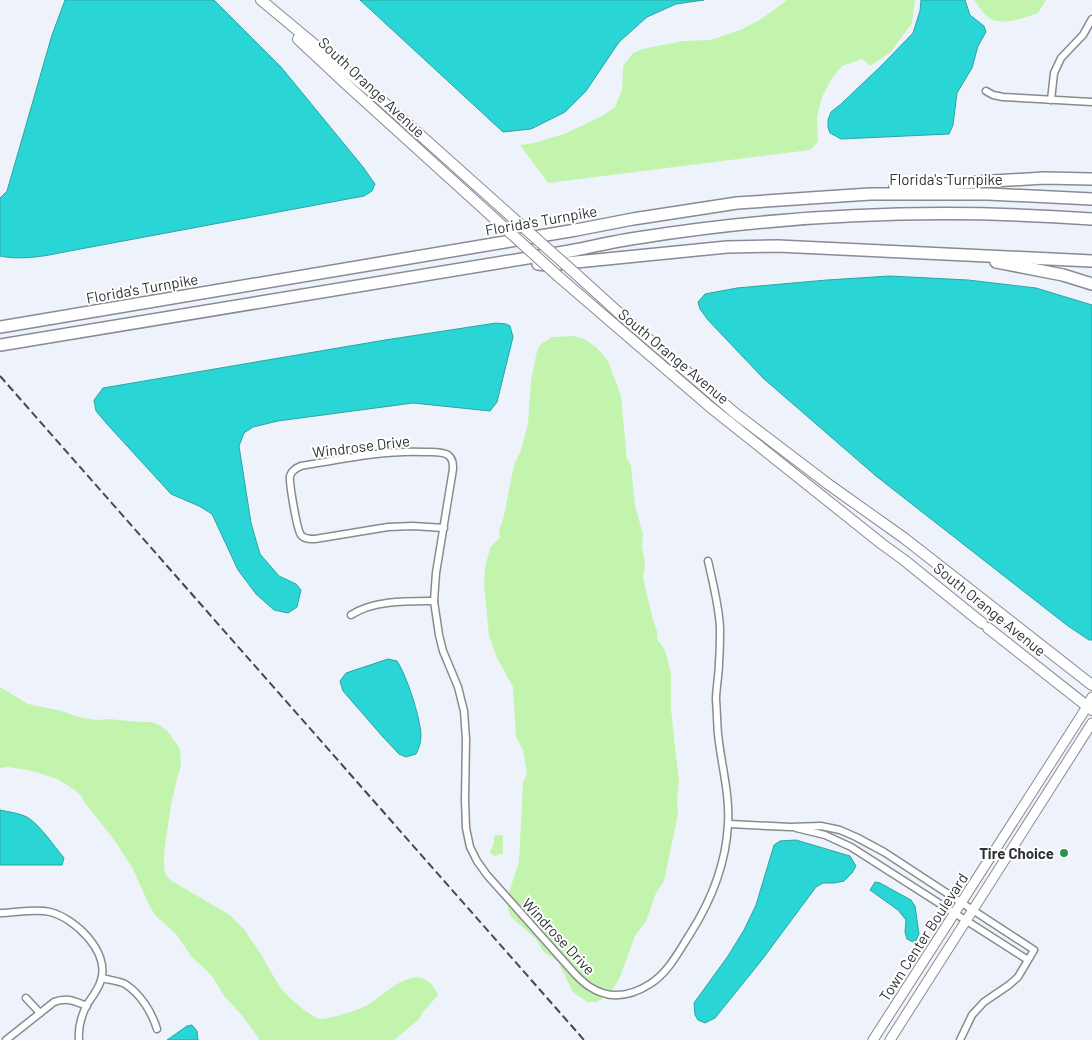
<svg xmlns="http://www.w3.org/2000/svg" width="1092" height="1040" font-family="Barlow,sans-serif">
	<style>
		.green { fill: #c3f4ae }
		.water { fill: #2ad5d6; stroke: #2ca4a6 }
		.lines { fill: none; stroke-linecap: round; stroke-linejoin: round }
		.street-casing { stroke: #878b92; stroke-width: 9 }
		.secondary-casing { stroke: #878b92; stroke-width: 11 }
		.primary-casing { stroke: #878b92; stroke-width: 12 }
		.highway-casing { stroke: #878b92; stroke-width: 14 }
		.street { stroke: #fff; stroke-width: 6 }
		.secondary { stroke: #fff; stroke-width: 9 }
		.primary { stroke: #fff; stroke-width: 10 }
		.highway { stroke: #fff; stroke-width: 11 }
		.rail { stroke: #46484b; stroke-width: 2; stroke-dasharray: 8 4; stroke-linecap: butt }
		.primary-bridge-casing { stroke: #878b92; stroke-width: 12; stroke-linecap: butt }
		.primary-bridge { stroke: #fff; stroke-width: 10 }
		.poi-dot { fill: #2b944b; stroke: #fff; stroke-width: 2 }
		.labels { text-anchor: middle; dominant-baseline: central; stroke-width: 4; stroke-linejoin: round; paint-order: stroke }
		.street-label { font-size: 15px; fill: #303235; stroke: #fff }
		.poi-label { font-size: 15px; font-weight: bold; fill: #303235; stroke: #fff; text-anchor: end }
	</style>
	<rect width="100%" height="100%" fill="#eef3fb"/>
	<!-- green -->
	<g class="green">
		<polygon points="787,0 915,0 912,23 891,52 870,66 862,59 842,66 832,78 822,97 817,117 818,142 810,150 548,183 520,145 534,143 564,134 604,115 615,107 622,90 623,66 633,53 642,49 683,41 711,40 740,30 760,20"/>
		<path d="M974 0H1046L1038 13C1024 18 999 28 987 16 982 12 978 5 974 0Z"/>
		<polygon points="574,336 584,339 596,347 608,361 621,396 627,459 631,465 635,506 643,534 642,546 645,564 643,578 653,620 657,631 657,639 665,650 671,673 671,710 679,782 677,801 678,814 664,881 656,893 646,921 635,936 620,977 611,993 597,1002 587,1002 573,992 558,962 543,951 536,939 512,918 508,910 509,892 519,862 523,782 527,774 523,750 516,737 513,687 497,658 489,636 484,585 485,568 490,548 500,537 499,530 503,520 514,465 521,450 528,423 531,380 537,351 541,344 552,337"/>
		<path d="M0 687 28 704 62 711 78 717 97 720 109 719 139 722H152L161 726 169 733 180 749 181 763 180 770 177 778 171 805 164 853V867L165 873 168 878 172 881 230 915 244 929 262 956 279 986 288 996 304 1010 318 1019C329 1019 357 1011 367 1005 383 997 409 966 429 982 433 986 436 990 438 995L423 1012 418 1020 394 1040H260L240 1013 224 996 212 976 191 956 176 934 156 916 150 907 132 867 112 837 85 803 81 796 75 790 57 779 39 773 27 770 7 767 0 768Z"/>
		<polygon points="496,835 502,835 503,836 503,853 495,856 490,853 490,851 494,844 494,836"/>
	</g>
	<!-- water -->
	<g class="water">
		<path d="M65 0H214L281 67 363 167 375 184 372 191 364 196 59 253C42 257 17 260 0 256V198L7 191 52 35Z"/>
		<polygon points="360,0 704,0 676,4 647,17 619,42 586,91 565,112 531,129 503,132"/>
		<polygon points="921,0 965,0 970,15 984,26 986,32 978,46 972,68 957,93 953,125 949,134 841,139 830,133 828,127 828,120 831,112 841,104 881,66 913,33 920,11"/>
		<polygon points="890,276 968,280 1036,288 1092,305 1092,640 1089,640 1068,626 876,476 763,378 708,320 700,309 698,302 705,294 737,288 827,280"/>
		<polygon points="496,323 506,324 510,326 513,337 497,402 490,411 413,403 278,421 253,427 244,433 239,446 251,523 260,554 279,576 296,584 301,590 297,607 288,613 274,610 256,594 238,570 212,514 199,506 171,494 107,424 96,411 94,400 103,388 385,340"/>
		<path d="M388 659 397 661C407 676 420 717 421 735 421 743 419 748 416 754L406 757 399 754 383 737 343 691 340 681 346 673Z"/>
		<path d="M0 810C9 812 19 813 27 817 40 825 54 846 64 858L62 865H0Z"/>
		<polygon points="796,840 850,856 856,866 852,873 844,881 834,883 823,883 816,887 761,961 715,1018 705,1023 698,1020 695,1015 694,1003 728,956 744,930 756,905 774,845 780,841"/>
		<polygon points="875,882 880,883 911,900 915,906 919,934 916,941 913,942 907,939 905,932 906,920 898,910 870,890"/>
		<polygon points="192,1025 197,1031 198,1040 167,1040 187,1026"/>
	</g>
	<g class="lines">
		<!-- street casing -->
		<g class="street-casing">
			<g id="street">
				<polyline points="986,91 993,95 1003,97 1092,102"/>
				<polyline points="1051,100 1054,73 1061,58 1083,35 1092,19"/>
				<path d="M444 528 413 526 388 527 315 539C310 539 304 539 301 535 297 530 289 483 290 476 292 470 296 468 301 466 342 459 384 450 425 452 432 452 442 451 448 455 453 459 453 464 453 469L436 573 434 601 439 635 443 651 458 687 464 711 466 739 465 800 466 828 470 847 477 861 487 875 576 975C580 979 585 984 590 987 610 1000 631 996 650 984 668 973 679 951 690 934 711 901 726 864 728 824 730 794 721 764 718 734 717 723 717 711 716 700 716 688 719 675 719 662 720 651 720 639 720 628 719 606 713 583 708 561"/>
				<path d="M351 615C373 600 408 601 434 601"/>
				<polyline points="729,824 790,827 821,826 840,830 856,837 884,852 1034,950 1018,977 1009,985 984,1002 972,1015 960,1040"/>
				<polyline points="796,828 825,835 851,847 1028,960"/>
				<path d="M0 913C16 913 34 908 50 912 75 918 110 952 101 980 99 988 93 996 88 1003 81 1015 78 1026 79 1040"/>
				<path d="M102 978C109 980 119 981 125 984 141 994 152 1013 157 1029"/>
				<polyline points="26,998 40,1013"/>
				<path d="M6 1040 54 1002C67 997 74 1001 87 1006"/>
			</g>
		</g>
		<!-- secondary casing -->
		<g class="secondary-casing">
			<g id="secondary">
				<polyline points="873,1040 1083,713 1092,697"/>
				<polyline points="890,1040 1092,723"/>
			</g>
		</g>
		<!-- primary casing -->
		<g class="primary-casing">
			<g id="primary">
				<polyline points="261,0 380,99 513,218"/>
				<polyline points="298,39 345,83 496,220"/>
				<polyline points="576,274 630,323 736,414 828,484 904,538 1092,685"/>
				<polyline points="559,277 709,406 882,544 904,560 982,623"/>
				<polyline points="988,628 1092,710"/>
			</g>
		</g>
		<!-- highway casing -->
		<g class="highway-casing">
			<g id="highway">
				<polyline points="895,187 1044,178 1092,179"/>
				<polyline points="996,262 1063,275 1092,284"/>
				<polyline points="538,264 546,265 727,247 778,246 1092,261"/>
				<polyline points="0,327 576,230 633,219 737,203 810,198 870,194 988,194 1092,199"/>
				<path d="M0 345 570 251C592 247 615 241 637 238 787 214 941 208 1092 219"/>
			</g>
		</g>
		<!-- street -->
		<use href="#street" class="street"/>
		<!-- secondary -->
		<use href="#secondary" class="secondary"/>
		<!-- primary -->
		<use href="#primary" class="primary"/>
		<!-- highway -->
		<use href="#highway" class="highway"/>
		<!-- rail -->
		<polyline class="rail" points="0,376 584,1040"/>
		<!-- primary-bridge casing -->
		<g class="primary-bridge-casing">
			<g id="primary-bridge">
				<polyline points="513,218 576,274"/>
				<polyline points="496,220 559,277"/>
			</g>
		</g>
		<!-- primary-bridge -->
		<use href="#primary-bridge" class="primary-bridge"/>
	</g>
	<!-- markers -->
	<circle class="poi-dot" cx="1064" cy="853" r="5"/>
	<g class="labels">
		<!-- street labels -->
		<g class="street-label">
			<text transform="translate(372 87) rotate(43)">South Orange Avenue</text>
			<text x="946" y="179">Florida's Turnpike</text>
			<text transform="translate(541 220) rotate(-10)">Florida's Turnpike</text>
			<text transform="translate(142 288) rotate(-10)">Florida's Turnpike</text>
			<text transform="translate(674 356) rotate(40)">South Orange Avenue</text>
			<text transform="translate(361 446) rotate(-7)">Windrose Drive</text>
			<text transform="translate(990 609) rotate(39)">South Orange Avenue</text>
			<text transform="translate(559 936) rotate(47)">Windrose Drive</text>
			<text transform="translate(923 937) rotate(-57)">Town Center Boulevard</text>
		</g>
		<!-- poi labels -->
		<g class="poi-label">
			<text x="1054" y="853">Tire Choice</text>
		</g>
	</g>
</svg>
